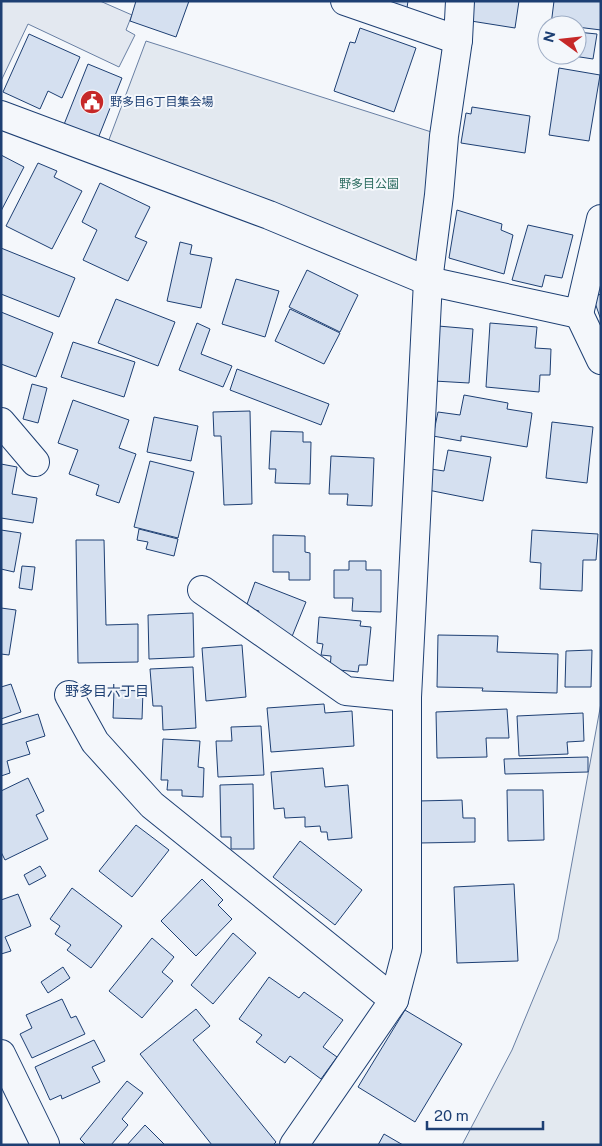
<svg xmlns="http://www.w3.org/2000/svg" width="602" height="1146" font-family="'Public Sans','Noto Sans JP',sans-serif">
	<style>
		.green { fill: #e3e9f0; stroke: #687fa3 }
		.parking { fill: #e3e8f0; stroke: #687fa3 }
		.building { fill: #d5e0f0; stroke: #1d3f73 }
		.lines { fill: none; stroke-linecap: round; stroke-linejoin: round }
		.minor-casing { stroke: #1d3f73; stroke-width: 30 }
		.minor { stroke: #f4f7fb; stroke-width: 28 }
		.labels { text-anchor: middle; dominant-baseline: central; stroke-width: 4; stroke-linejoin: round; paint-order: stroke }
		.poi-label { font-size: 12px; fill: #1d3f73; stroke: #f4f7fb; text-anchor: start }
		.park-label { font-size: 12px; fill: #2c6c60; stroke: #f4f7fb }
		.neighbourhood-label { font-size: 14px; fill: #1d3f73; stroke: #f4f7fb }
	</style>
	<rect width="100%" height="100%" fill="#f4f7fb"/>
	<!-- green -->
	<g class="green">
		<polygon points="146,41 444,136 428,281 104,153"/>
		<polygon points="601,703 601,1145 462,1145 512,1050 558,939"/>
	</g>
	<!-- parking -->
	<polygon class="parking" points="1,1 100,1 132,15 126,30 135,35 119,67 28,24 1,81"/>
	<!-- building -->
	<g class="building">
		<polygon points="136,1 189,1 176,37 130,21"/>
		<polygon points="356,1 408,1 407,8"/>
		<polygon points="474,1 519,1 515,28 471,21"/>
		<polygon points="554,1 601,1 601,30 577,27 577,25 551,25"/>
		<polygon points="360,28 416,48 394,112 334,91 350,42 355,43"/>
		<polygon points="577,32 597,34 593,59 567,55 577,55"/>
		<polygon points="29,34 80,57 62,98 48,91 40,109 3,92"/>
		<polygon points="88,64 122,78 97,141 63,127"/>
		<polygon points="559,68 600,75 589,141 549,135"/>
		<polygon points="472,107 530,116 525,153 461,143 466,113 471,114"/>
		<polygon points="1,155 24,167 1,211"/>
		<polygon points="38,163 57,171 54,177 82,191 52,249 6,226"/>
		<polygon points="100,183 150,207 135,237 147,242 128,281 83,260 97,230 82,222"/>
		<polygon points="457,210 502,224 501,230 513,235 504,274 449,258"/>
		<polygon points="528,225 573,235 562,278 545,275 542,287 512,280"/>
		<polygon points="180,242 192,245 190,254 212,258 201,308 167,301"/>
		<polygon points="1,248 75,278 59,317 1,294"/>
		<polygon points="307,270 358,295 340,332 289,307"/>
		<polygon points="236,279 279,291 265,337 222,324"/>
		<polygon points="601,294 601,320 593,297"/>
		<polygon points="116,299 175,322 158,366 98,343"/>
		<polygon points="290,309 340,333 324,364 275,341"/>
		<polygon points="1,312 53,333 36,377 1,364"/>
		<polygon points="197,323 210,329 201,354 232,366 223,387 179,370"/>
		<polygon points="490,323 537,327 535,348 551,349 550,375 540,375 539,392 486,387"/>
		<polygon points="438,326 473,329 469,383 434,381"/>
		<polygon points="73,342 135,362 124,397 61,377"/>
		<polygon points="237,369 329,404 321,425 230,390"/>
		<polygon points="32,384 47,388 38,423 23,419"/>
		<polygon points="464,395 508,403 507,409 532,413 527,447 461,436 461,441 433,436 438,412 460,415"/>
		<polygon points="73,400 129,420 119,448 136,454 119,503 96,495 99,485 69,474 78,450 58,443"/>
		<polygon points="250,411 252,504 224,505 221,436 214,436 213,412"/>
		<polygon points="154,417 198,426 191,461 147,452"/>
		<polygon points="552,422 593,427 587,483 546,478"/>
		<polygon points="271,431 303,432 303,442 311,442 310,484 275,483 276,469 269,469"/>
		<polygon points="448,450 491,457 483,501 428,490 431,469 444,471"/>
		<polygon points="331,456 374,458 372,506 347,505 348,494 329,494"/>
		<polygon points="150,461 194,472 178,538 134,527"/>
		<polygon points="1,464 17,467 12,494 37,498 33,523 1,518"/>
		<polygon points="139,529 178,539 174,556 146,549 148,542 137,540"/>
		<polygon points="1,530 21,533 14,572 1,569"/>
		<polygon points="532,530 598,534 596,560 583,560 582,591 540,589 541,563 530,562"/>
		<polygon points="273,535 305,536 305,552 310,553 310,580 289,580 289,572 273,572"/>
		<polygon points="76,540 104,540 106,625 138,624 138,662 78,663"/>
		<polygon points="349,561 366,561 366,570 381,570 381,612 352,611 353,598 334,598 334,570 349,570"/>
		<polygon points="22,566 35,567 32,590 19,588"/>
		<polygon points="255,582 306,602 291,639 254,624 259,611 246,607"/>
		<polygon points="1,608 16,610 9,655 1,654"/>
		<polygon points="193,613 194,657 149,659 148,615"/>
		<polygon points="319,617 361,621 360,626 371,627 367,665 359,665 358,672 330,669 331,656 321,655 323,644 317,643"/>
		<polygon points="438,635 498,636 497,652 558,654 557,693 482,691 483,688 437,687"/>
		<polygon points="242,645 246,697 206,701 202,648"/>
		<polygon points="592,650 591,687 565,687 566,651"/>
		<polygon points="193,667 196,728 163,730 162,706 153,706 150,669"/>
		<polygon points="11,684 21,712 1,719 1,687"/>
		<polygon points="114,690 143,691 142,719 113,718"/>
		<polygon points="324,704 325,713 352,711 354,746 271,752 267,708"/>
		<polygon points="507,709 509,738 486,738 487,757 437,758 436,712"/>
		<polygon points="583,713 584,741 567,742 568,754 519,756 517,716"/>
		<polygon points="38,714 45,736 26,742 30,754 7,761 10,773 1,776 1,725"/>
		<polygon points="261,726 264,775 218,777 216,741 232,741 231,727"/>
		<polygon points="163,739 200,741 198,767 204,768 203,797 182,796 182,790 167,790 168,780 161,780"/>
		<polygon points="588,757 588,772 505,774 504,759"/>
		<polygon points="323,768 325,787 348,785 352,838 328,840 327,832 321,832 320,826 305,827 305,817 285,818 284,808 274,809 271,772"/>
		<polygon points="28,778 44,811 36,815 48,839 5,860 1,852 1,791"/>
		<polygon points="253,784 254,849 231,849 231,837 221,837 220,785"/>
		<polygon points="507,790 543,790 544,840 508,841"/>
		<polygon points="462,800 463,818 475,818 475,842 419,843 418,801"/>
		<polygon points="136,825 169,850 132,897 99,871"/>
		<polygon points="300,841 362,890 335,925 273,877"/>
		<polygon points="40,866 46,876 29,885 24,875"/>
		<polygon points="202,879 223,900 218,905 232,919 196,956 161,921"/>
		<polygon points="514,884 518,961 457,963 454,887"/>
		<polygon points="72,888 122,926 91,968 67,950 71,945 55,934 60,926 50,919"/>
		<polygon points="18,894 31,926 5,937 11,951 1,954 1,900"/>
		<polygon points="233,933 256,953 213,1004 191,985"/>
		<polygon points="152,938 174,957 162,972 173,981 142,1018 109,991"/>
		<polygon points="63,967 70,978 48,993 41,982"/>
		<polygon points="269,977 299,998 304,992 343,1020 323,1047 337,1057 321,1079 290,1056 285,1063 256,1042 262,1035 239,1019"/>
		<polygon points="62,999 71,1018 76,1016 85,1034 32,1058 20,1034 32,1028 26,1015"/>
		<polygon points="196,1009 210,1026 193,1040 276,1142 273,1145 212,1145 140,1054"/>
		<polygon points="405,1010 462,1044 415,1122 358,1087"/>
		<polygon points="94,1040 105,1061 92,1067 100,1082 62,1099 61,1095 50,1100 35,1067"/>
		<polygon points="127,1081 143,1093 122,1119 128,1125 111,1145 86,1145 80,1139"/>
		<polygon points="145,1125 165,1145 127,1145"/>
		<polygon points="384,1134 403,1145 378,1145"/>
	</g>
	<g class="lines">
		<!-- minor casing -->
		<g class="minor-casing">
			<g id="minor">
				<polyline points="345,1 458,40"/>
				<polyline points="1,115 269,215 428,281 579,314 601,219"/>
				<polyline points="579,314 601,360"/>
				<polyline points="1,422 35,462"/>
				<polyline points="202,590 346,691 407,697"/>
				<polyline points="69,695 95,742 152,805 394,1000"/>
				<polyline points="1,1054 45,1144"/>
				<polyline points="294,1145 394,1000 407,950 407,697 428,281 439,195 444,136 458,40 460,1"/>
			</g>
		</g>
		<!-- minor -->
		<use href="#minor" class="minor"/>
	</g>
	<!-- icons -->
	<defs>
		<g id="civic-disc" transform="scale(1.25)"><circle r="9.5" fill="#c62828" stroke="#f4f7fb"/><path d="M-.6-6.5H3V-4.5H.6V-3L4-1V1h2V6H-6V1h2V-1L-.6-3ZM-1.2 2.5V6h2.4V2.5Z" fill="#fff"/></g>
	</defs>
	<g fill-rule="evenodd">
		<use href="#civic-disc" x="92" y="102"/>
	</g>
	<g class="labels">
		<!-- poi labels -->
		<g class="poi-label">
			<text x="110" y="102">野多目6丁目集会場</text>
		</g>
		<!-- park labels -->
		<g class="park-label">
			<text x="369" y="184">野多目公園</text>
		</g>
		<!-- neighbourhood labels -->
		<g class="neighbourhood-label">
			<text x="107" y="691">野多目六丁目</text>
		</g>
	</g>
	<!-- border -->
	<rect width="602" height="1146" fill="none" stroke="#1d3f73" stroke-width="5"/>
	<!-- north arrow -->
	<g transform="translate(562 40) rotate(285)"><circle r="24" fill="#f4f7fb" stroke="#9eadc5"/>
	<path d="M0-4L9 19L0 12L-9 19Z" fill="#c62828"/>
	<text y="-8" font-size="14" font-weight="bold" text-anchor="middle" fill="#1d3f73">N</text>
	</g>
	<!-- scale -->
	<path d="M427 1121v8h116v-8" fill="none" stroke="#1d3f73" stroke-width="2.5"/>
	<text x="434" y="1121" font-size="15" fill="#1d3f73" stroke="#f4f7fb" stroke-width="4" paint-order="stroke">20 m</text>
</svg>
